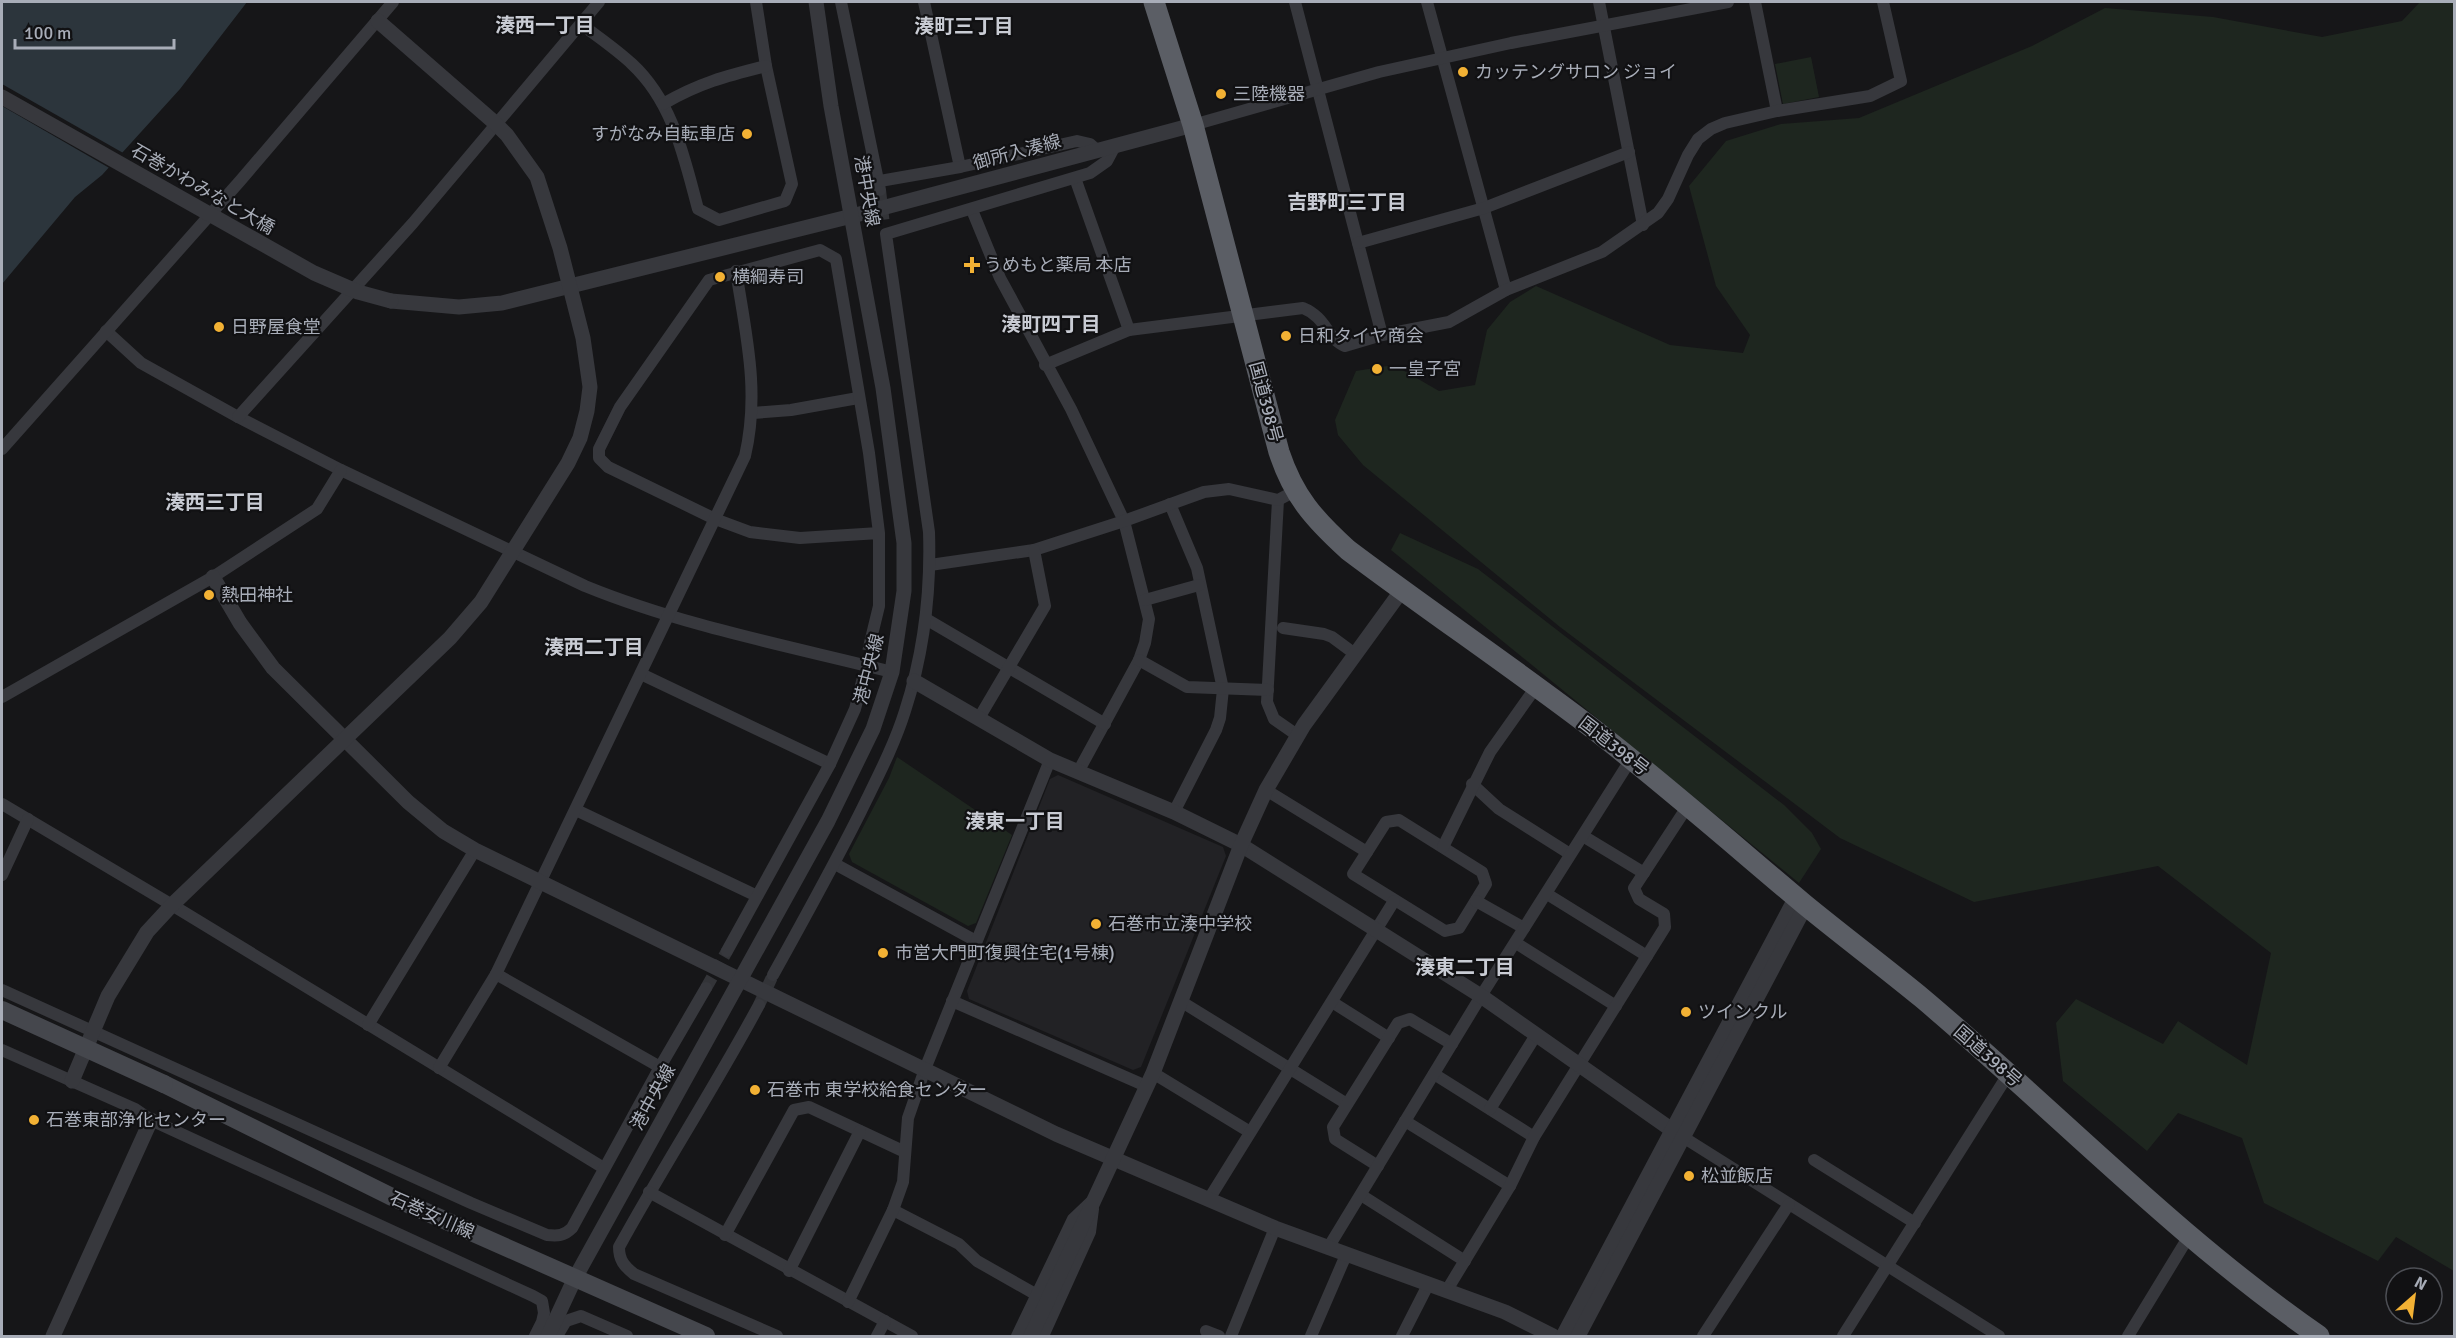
<svg xmlns="http://www.w3.org/2000/svg" width="2456" height="1338" font-family="Signika,'Noto Sans JP',sans-serif">
	<style>
		.built { fill: #222225 }
		.green { fill: #1e261f }
		.water { fill: #2c353c }
		.pier { fill: #161618 }
		.lines { fill: none; stroke-linecap: round; stroke-linejoin: round }
		.minor-tunnel { stroke: #333438; stroke-width: 12; stroke-dasharray: 12 6; stroke-linecap: butt }
		.minor { stroke: #37383d; stroke-width: 12 }
		.tertiary { stroke: #37383d; stroke-width: 15 }
		.secondary { stroke: #45474d; stroke-width: 18 }
		.trunk { stroke: #5b5e65; stroke-width: 21 }
		.tertiary-bridge { stroke: #37383d; stroke-width: 15 }
		.secondary-bridge { stroke: #45474d; stroke-width: 18 }
		.poi-dot { fill: #f2b134; stroke: #111113; stroke-width: 2 }
		.labels { text-anchor: middle; dominant-baseline: central; stroke-width: 4.5; stroke-linejoin: round; paint-order: stroke }
		.poi-label { font-size: 18px; fill: #a8adb8; stroke: #111113; text-anchor: start }
		.street-label { font-size: 18px; fill: #a8adb8; stroke: #111113 }
		.neighbourhood-label { font-size: 20px; font-weight: bold; fill: #c9ccd4; stroke: #111113 }
	</style>
	<rect width="100%" height="100%" fill="#161618"/>
	<!-- built -->
	<polygon class="built" points="1058,775 1223,847 1226,856 1141,1067 1133,1070 969,999 967,991 1050,779"/>
	<!-- green -->
	<g class="green">
		<polygon points="2420,2 2454,2 2454,1271 2396,1237 2378,1261 2264,1203 2242,1138 2178,1113 2147,1151 2063,1081 2056,1023 2076,999 2163,1044 2178,1021 2247,1065 2271,953 2158,866 1974,902 1840,838 1560,627 1363,465 1338,435 1335,420 1356,371 1394,365 1439,391 1475,385 1487,330 1510,302 1536,286 1670,345 1743,353 1750,335 1716,286 1689,186 1726,141 1781,124 1859,118 2032,46 2105,8 2213,17 2322,37 2402,21"/>
		<polygon points="1811,57 1819,97 1783,104 1775,64"/>
		<polygon points="1400,533 1478,569 1784,805 1812,833 1821,849 1799,883 1391,550"/>
		<polygon points="897,757 1012,835 976,923 968,926 852,862 849,854 889,778"/>
	</g>
	<!-- water -->
	<polygon class="water" points="2,2 247,2 180,89 102,175 75,197 2,284"/>
	<!-- pier -->
	<polygon class="pier" points="2,84 125,154 111,169 2,106"/>
	<g class="lines">
		<!-- minor-tunnel -->
		<g class="minor-tunnel">
			<polyline points="880,190 884,225"/>
			<polyline points="861,686 870,643"/>
			<polyline points="706,988 727,951"/>
			<polyline points="759,1005 773,975"/>
		</g>
		<!-- minor -->
		<g class="minor">
			<polyline points="841,2 880,190"/>
			<polyline points="924,2 960,167"/>
			<polyline points="1295,2 1382,335"/>
			<polyline points="1427,2 1506,290"/>
			<polyline points="1599,2 1643,225"/>
			<polyline points="1755,2 1777,111"/>
			<path d="M581 24C598 37 616 49 632 64 673 102 684 157 698 209L719 220 785 201 792 184 766 66 756 2"/>
			<path d="M663 104C699 83 726 76 766 66"/>
			<polyline points="1193,125 1379,72 1511,43 1728,2"/>
			<polyline points="1075,178 1129,330"/>
			<polyline points="880,181 960,167 1077,141 1090,144 1098,151"/>
			<polyline points="972,210 1000,278 1071,409 1124,521 1149,619 1145,643 1139,660 1078,772"/>
			<polyline points="1358,243 1484,208 1629,152"/>
			<path d="M106 331 141 363 238 417 341 470 585 586C683 626 789 646 892 672"/>
			<path d="M1045 365 1129 330 1303 308C1326 317 1328 340 1345 346L1382 335 1449 322 1506 290 1602 252 1658 213 1668 199 1688 155 1698 139 1711 129 1725 123 1777 111 1870 96 1901 81 1883 2"/>
			<polyline points="753,413 791,410 858,398"/>
			<polyline points="238,417 413,223 599,2"/>
			<polyline points="2,449 240,181 393,2"/>
			<polyline points="1278,500 1267,702 1274,719 1297,735"/>
			<polyline points="1170,504 1197,568 1223,689 1220,718 1216,730 1174,812"/>
			<polyline points="930,565 1034,550 1124,521 1204,492 1229,489 1278,500 1295,491"/>
			<polyline points="1145,600 1199,585"/>
			<polyline points="926,619 1105,724"/>
			<polyline points="1283,628 1324,634 1332,637 1355,654"/>
			<polyline points="870,643 879,606 879,533 869,453 836,259 820,250 709,280 620,407 599,449 599,458 608,467 715,519 750,532 800,538 879,533"/>
			<polyline points="1139,660 1187,687 1268,690"/>
			<polyline points="641,674 830,764"/>
			<polyline points="2,697 213,577 317,509 341,470"/>
			<polyline points="979,718 1045,606 1034,550"/>
			<polyline points="1472,784 1499,809 1570,854"/>
			<polyline points="1266,790 1367,852"/>
			<polyline points="2,804 172,905 604,1168"/>
			<polyline points="576,810 757,896"/>
			<polygon points="1399,820 1482,872 1486,884 1459,928 1445,931 1353,874 1386,822"/>
			<polyline points="1583,836 1644,873"/>
			<polyline points="1443,847 1490,752 1536,687"/>
			<polyline points="835,864 976,941"/>
			<polyline points="2,875 28,819"/>
			<polyline points="1547,894 1647,956"/>
			<polyline points="1476,901 1524,928"/>
			<polyline points="1516,943 1616,1006"/>
			<polyline points="727,951 830,764 855,709 861,686"/>
			<polyline points="496,974 660,1067"/>
			<path d="M773 975C803 921 833 867 861 811 877 778 894 746 905 711 924 652 931 593 929 532L886 234 1090 173 1107 161 1115 146"/>
			<path d="M2 990 471 1203 547 1235C558 1236 564 1236 572 1228L660 1067 706 988"/>
			<polyline points="952,1001 1146,1086"/>
			<polyline points="1182,1002 1347,1104"/>
			<polyline points="1332,1002 1389,1038"/>
			<path d="M759 1005C715 1087 664 1165 619 1247 619 1260 624 1266 634 1274L777 1336"/>
			<polyline points="368,1025 475,850"/>
			<polyline points="2,1050 135,1109 151,1120 533,1296 542,1301 544,1313 542,1322 535,1336"/>
			<path d="M439 1068 496 974 745 456C760 392 746 335 736 271"/>
			<polyline points="1153,1073 1250,1132"/>
			<polyline points="1434,1074 1534,1137"/>
			<polyline points="1490,1109 1536,1035"/>
			<polyline points="1405,1121 1510,1186"/>
			<polyline points="1675,1132 1999,1336"/>
			<polyline points="1814,1160 1915,1223"/>
			<polyline points="1378,1166 1335,1139 1333,1127 1398,1023 1410,1019 1452,1044"/>
			<polyline points="649,1192 912,1336"/>
			<polyline points="1361,1195 1465,1261"/>
			<polyline points="1209,1199 1394,901"/>
			<polyline points="893,1210 959,1244 977,1261 1037,1295"/>
			<polyline points="725,1235 794,1110 809,1107 905,1152"/>
			<polyline points="1328,1248 1481,996 1631,759"/>
			<polyline points="789,1271 860,1131"/>
			<polyline points="1447,1290 1510,1186 1534,1137 1665,927 1664,914 1639,899 1634,888 1689,804"/>
			<polyline points="848,1302 893,1210 903,1182 908,1118 925,1069 1050,760"/>
			<polyline points="1206,1331 1219,1336"/>
			<polyline points="557,1336 566,1321 581,1316 627,1336"/>
			<polyline points="877,1336 885,1321"/>
			<polyline points="1017,1336 1073,1219 1093,1200"/>
			<polyline points="1043,1336 1090,1232 1093,1209"/>
			<polyline points="1231,1336 1275,1228"/>
			<polyline points="1311,1336 1346,1255"/>
			<polyline points="1402,1336 1428,1285"/>
			<polyline points="1703,1336 1789,1204"/>
			<polyline points="1843,1336 2009,1073"/>
			<polyline points="2128,1336 2189,1236"/>
		</g>
		<!-- tertiary -->
		<g class="tertiary">
			<polyline points="391,301 459,307 502,303 852,216 1193,125"/>
			<polyline points="213,577 240,623 273,668 408,802 443,831 475,850 1056,1134 1275,1228 1505,1312 1553,1336"/>
			<polyline points="914,681 1050,760 1174,812 1241,845 1481,996 1672,1130"/>
			<polyline points="72,1081 108,996 147,932 172,905 450,638 481,602 568,463 580,438 587,411 590,387 583,338 560,248 537,177 507,135 495,123 378,21"/>
			<polyline points="53,1336 151,1120"/>
			<polyline points="548,1336 575,1278 828,821 873,729 892,672 904,591 904,543 883,388 831,106 816,2"/>
			<polyline points="1031,1336 1153,1073 1241,845 1266,790 1304,725 1402,590"/>
			<polyline points="1563,1336 1796,897"/>
			<polyline points="1578,1336 1806,905"/>
		</g>
		<!-- secondary -->
		<polyline class="secondary" points="164,1084 390,1196 706,1336"/>
		<!-- trunk -->
		<path class="trunk" d="M1154 2 1193 125 1279 452C1294 497 1314 519 1348 550 1429 611 1515 669 1596 731 1668 787 1735 846 1804 904 1843 936 1883 966 1922 998 2055 1110 2176 1237 2319 1336"/>
		<!-- tertiary-bridge -->
		<polyline class="tertiary-bridge" points="2,97 314,273 358,292 391,301"/>
		<!-- secondary-bridge -->
		<polyline class="secondary-bridge" points="2,1010 164,1084"/>
	</g>
	<!-- markers -->
	<g class="poi-dot">
		<circle cx="1463" cy="72" r="6"/>
		<circle cx="1221" cy="94" r="6"/>
		<circle cx="747" cy="134" r="6"/>
		<path d="M969 256h6v6h6v6h-6v6h-6v-6h-6v-6h6z"/>
		<circle cx="720" cy="277" r="6"/>
		<circle cx="219" cy="327" r="6"/>
		<circle cx="1286" cy="336" r="6"/>
		<circle cx="1377" cy="369" r="6"/>
		<circle cx="209" cy="595" r="6"/>
		<circle cx="1096" cy="924" r="6"/>
		<circle cx="883" cy="953" r="6"/>
		<circle cx="1686" cy="1012" r="6"/>
		<circle cx="755" cy="1090" r="6"/>
		<circle cx="34" cy="1120" r="6"/>
		<circle cx="1689" cy="1176" r="6"/>
	</g>
	<g class="labels">
		<!-- poi labels -->
		<g class="poi-label">
			<text x="1475" y="72">カッテングサロン ジョイ</text>
			<text x="1233" y="94">三陸機器</text>
			<text x="735" y="134" text-anchor="end">すがなみ自転車店</text>
			<text x="984" y="265">うめもと薬局 本店</text>
			<text x="732" y="277">横綱寿司</text>
			<text x="231" y="327">日野屋食堂</text>
			<text x="1298" y="336">日和タイヤ商会</text>
			<text x="1389" y="369">一皇子宮</text>
			<text x="221" y="595">熱田神社</text>
			<text x="1108" y="924">石巻市立湊中学校</text>
			<text x="895" y="953">市営大門町復興住宅(1号棟)</text>
			<text x="1698" y="1012">ツインクル</text>
			<text x="767" y="1090">石巻市 東学校給食センター</text>
			<text x="46" y="1120">石巻東部浄化センター</text>
			<text x="1701" y="1176">松並飯店</text>
		</g>
		<!-- street labels -->
		<g class="street-label">
			<text transform="translate(1017 152) rotate(-15)">御所入湊線</text>
			<text transform="translate(203 189) rotate(30)">石巻かわみなと大橋</text>
			<text transform="translate(867 191) rotate(80)">港中央線</text>
			<text transform="translate(1266 402) rotate(75)">国道398号</text>
			<text transform="translate(869 669) rotate(-76)">港中央線</text>
			<text transform="translate(1614 746) rotate(38)">国道398号</text>
			<text transform="translate(1988 1056) rotate(41)">国道398号</text>
			<text transform="translate(653 1097) rotate(-61)">港中央線</text>
			<text transform="translate(432 1215) rotate(24)">石巻女川線</text>
		</g>
		<!-- neighbourhood labels -->
		<g class="neighbourhood-label">
			<text x="545" y="25">湊西一丁目</text>
			<text x="964" y="26">湊町三丁目</text>
			<text x="1347" y="202">吉野町三丁目</text>
			<text x="1051" y="324">湊町四丁目</text>
			<text x="215" y="502">湊西三丁目</text>
			<text x="594" y="647">湊西二丁目</text>
			<text x="1015" y="821">湊東一丁目</text>
			<text x="1465" y="967">湊東二丁目</text>
		</g>
	</g>
	<!-- border -->
	<rect width="2456" height="1338" fill="none" stroke="#a8adb8" stroke-width="6"/>
	<!-- north arrow -->
	<g transform="translate(2414 1296) rotate(28)"><circle r="28" fill="#111113" stroke="#4d4f55" stroke-width="1.5"/>
	<path d="M0-4.5L10 22L0 15L-10 22Z" fill="#f2b134"/>
	<text y="-9" font-size="16" font-weight="bold" text-anchor="middle" fill="#a8adb8">N</text>
	</g>
	<!-- scale -->
	<path d="M15 39v9h159v-9" fill="none" stroke="#a8adb8" stroke-width="3"/>
	<text x="24" y="39" font-size="18" fill="#a8adb8" stroke="#111113" stroke-width="4.5" paint-order="stroke">100 m</text>
</svg>
